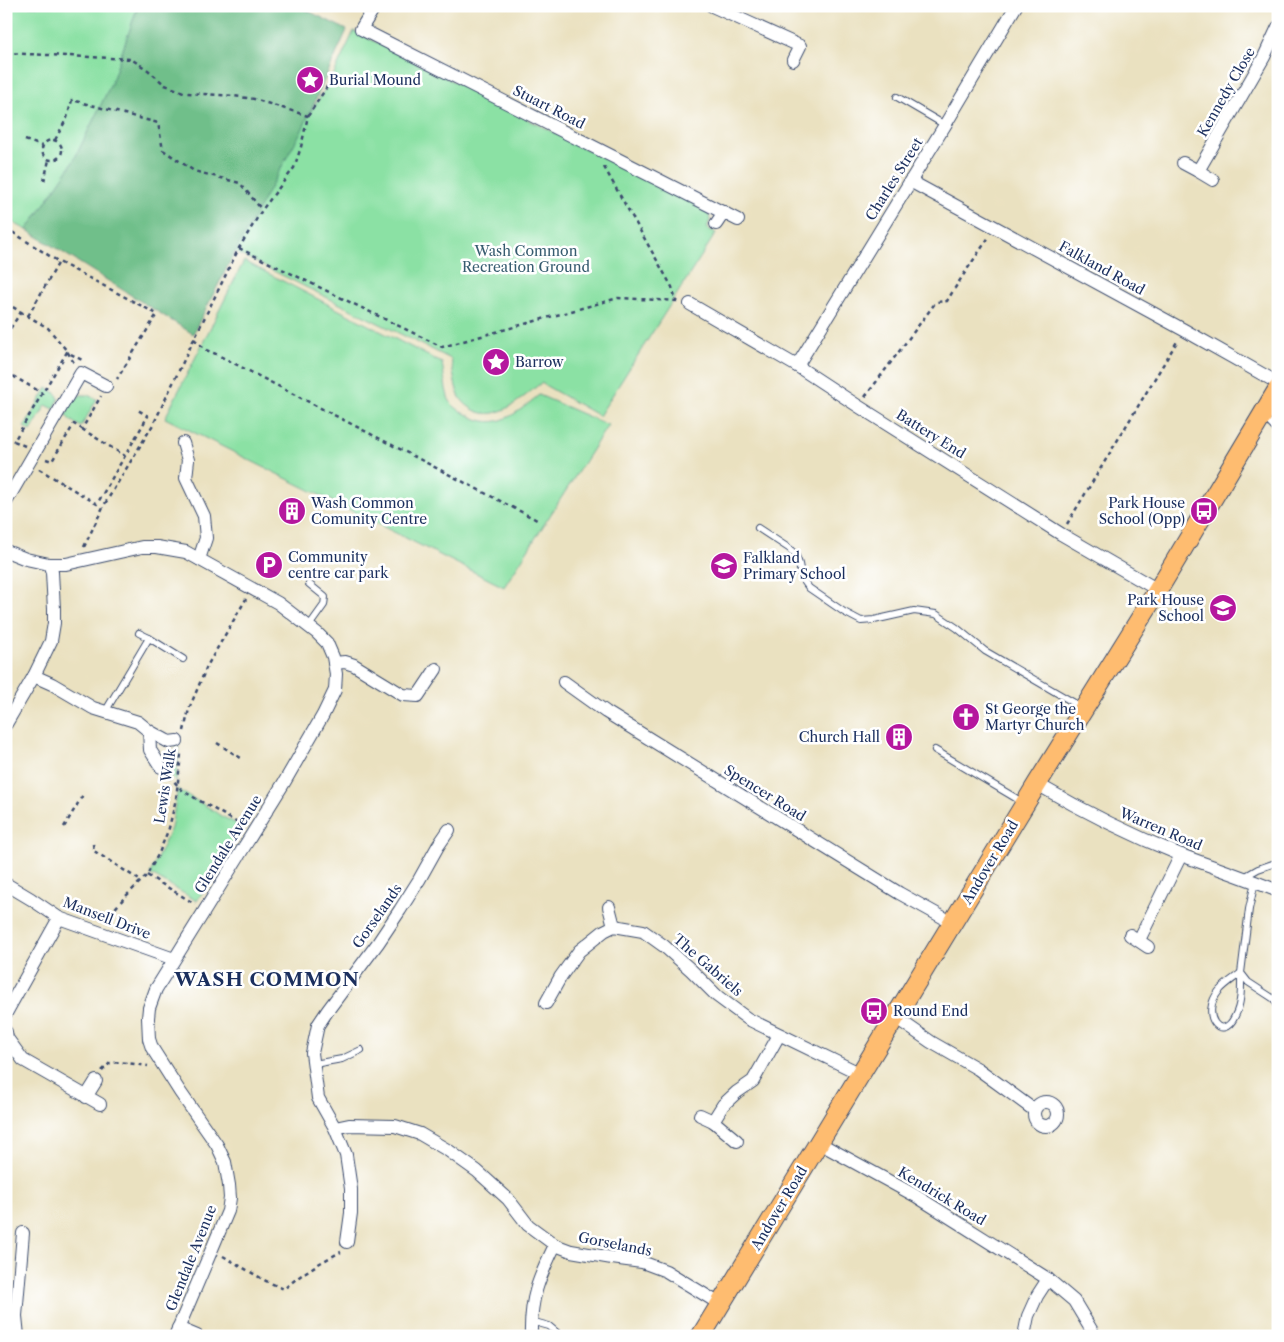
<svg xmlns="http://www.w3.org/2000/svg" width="1284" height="1342" font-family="'Libre Caslon Text',serif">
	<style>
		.green { fill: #8be1a4; stroke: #538881 }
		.forest { fill: #70bf8a; stroke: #467774 }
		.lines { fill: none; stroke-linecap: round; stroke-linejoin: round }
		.lane-casing { stroke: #3a4a6d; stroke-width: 8 }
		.street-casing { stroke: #3a4a6d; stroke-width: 14 }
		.primary-casing { stroke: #3a4a6d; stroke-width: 21 }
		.path { stroke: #3a4a6d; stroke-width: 2.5; stroke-dasharray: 4 4; stroke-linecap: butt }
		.lane { stroke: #fff; stroke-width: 6 }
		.street { stroke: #fff; stroke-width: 12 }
		.primary { stroke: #febc70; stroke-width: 19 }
		.labels { text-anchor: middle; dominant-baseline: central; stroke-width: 5; stroke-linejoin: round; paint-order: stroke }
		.poi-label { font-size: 14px; fill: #1b2f5e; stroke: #fff; text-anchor: start }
		.street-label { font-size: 14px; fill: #1b2f5e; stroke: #fff }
		.park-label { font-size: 14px; fill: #375c70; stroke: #fff }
		.district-label { font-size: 19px; font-weight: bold; letter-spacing: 1px; fill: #1b2f5e; stroke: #fff }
	</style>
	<rect width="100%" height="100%" fill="#fff"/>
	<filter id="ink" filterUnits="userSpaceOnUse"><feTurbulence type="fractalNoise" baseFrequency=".02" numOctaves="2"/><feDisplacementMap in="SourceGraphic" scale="10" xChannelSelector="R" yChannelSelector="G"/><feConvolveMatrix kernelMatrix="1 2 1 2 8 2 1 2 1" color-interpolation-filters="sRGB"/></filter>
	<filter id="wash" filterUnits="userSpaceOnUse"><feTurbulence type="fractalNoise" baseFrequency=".0096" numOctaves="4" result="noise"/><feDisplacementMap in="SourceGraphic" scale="20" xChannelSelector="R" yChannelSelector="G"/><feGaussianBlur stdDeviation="1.12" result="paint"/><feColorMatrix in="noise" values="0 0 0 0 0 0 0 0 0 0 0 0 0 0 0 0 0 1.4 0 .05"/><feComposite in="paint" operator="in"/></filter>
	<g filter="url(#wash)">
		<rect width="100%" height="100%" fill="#eae1c0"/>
		<!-- green -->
		<g class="green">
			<polygon points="6,6 138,6 111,84 73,162 27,230 6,219"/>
			<path d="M354 31 708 211 710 220 707 228 716 233 599 416 541 383C523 397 498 423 474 410 467 406 461 401 458 393 454 383 453 370 451 359L235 252 308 116 333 76Z"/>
			<path d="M244 261 442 363C444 374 445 387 448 397 451 406 460 411 468 415 498 432 516 413 539 395L608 425 504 587 165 418Z"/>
			<polygon points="47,388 56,393 59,399 54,409 46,405 31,431 24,427"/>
			<path d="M81 395H87L97 399 81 427 70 420 66 415C68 408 74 398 81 395Z"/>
			<polygon points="177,747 179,748 176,781 164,768"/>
			<polygon points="178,788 182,792 211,809 221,816 243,827 197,901 150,874 171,828"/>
		</g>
		<!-- forest -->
		<polygon class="forest" points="138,6 298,6 347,30 303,128 235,252 193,334 27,230 73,162 111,84"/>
	</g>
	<g filter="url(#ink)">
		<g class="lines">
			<!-- lane casing -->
			<g class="lane-casing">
				<g id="lane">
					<polyline points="897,97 945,125"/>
					<polyline points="1265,418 1278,432"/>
					<polyline points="758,528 790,549 796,556 799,564 801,574 804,581 809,588 844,612 861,621 874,620 914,611 936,614 957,628 985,651 1083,708"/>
					<polyline points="309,584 325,597 324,605 309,626"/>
					<polyline points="139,633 149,638"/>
					<polyline points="105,712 149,638 183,659"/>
					<polyline points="935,750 1024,803"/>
					<polyline points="1244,877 1258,869 1278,862"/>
					<polyline points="1255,882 1249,909 1241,973 1248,982 1274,999 1278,1006"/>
					<path d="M1241 973C1241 987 1242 1003 1235 1016 1222 1044 1199 1015 1219 991 1225 984 1233 979 1241 973Z"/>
					<polyline points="314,1064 342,1059 361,1050"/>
					<polyline points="531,1321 549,1326 561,1336"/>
				</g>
			</g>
			<!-- street casing -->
			<g class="street-casing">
				<g id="street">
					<polyline points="375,6 361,29 738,220"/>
					<polyline points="712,6 800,46 793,60"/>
					<polyline points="1183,163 1198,171 1213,180"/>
					<polyline points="1198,171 1264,57 1278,27"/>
					<polyline points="910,181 1184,330 1278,383"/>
					<polyline points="716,224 724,212"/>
					<polyline points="690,304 797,366 858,406 1061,534 1158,590"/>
					<polyline points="797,366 945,125 1016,6"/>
					<polyline points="183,443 188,460 186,478 204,516 206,538 199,559"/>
					<polyline points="6,502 81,373 106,386"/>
					<polyline points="6,551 26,559 49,564 66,564 142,547 157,547 186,552 278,603 317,633 327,643 333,657 336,674 335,690 323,715 285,781 156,989 149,1008 148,1018 149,1039 152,1048 180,1092 217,1145 225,1162 229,1185 230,1198 228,1211 212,1249 175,1336"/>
					<polyline points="334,663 345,662 354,665 403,695 418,696 436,669"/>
					<polyline points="34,676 52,684 93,708 138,722 149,731 169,742 177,741"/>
					<polyline points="564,682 606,712 899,893 953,923"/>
					<polyline points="6,724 34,676 51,641 54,623 54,609 52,572 49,564"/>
					<polyline points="149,731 150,750 161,767"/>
					<path d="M1037 784C1083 811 1131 835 1181 855 1213 867 1246 878 1278 891"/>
					<polyline points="6,884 31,899 59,918 174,959"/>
					<polyline points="609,907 614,926"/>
					<polyline points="1130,935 1148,947"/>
					<polyline points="1139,940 1181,855"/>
					<polyline points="546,1003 561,976 579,951 604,931 614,926 643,931 664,946 691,970 717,996 748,1019 861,1074"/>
					<polyline points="6,1013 59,918"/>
					<polyline points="895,1017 931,1042 978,1069 1034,1110"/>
					<polyline points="6,1032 7,1038 23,1060 100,1104"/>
					<polyline points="86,1097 96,1081"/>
					<circle cx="1046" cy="1114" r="12"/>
					<polyline points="700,1115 713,1121 737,1141"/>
					<polyline points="713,1121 723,1105 737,1092 753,1081 779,1035"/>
					<polyline points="335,1128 349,1125 395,1126 420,1134 449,1151 477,1171 508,1199 528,1225 555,1245 571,1251 612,1258 642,1262 666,1271 720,1304"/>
					<polyline points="819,1143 916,1196 1048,1279 1074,1301 1095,1336"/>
					<polyline points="347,1242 351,1213 351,1189 346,1155 335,1128 318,1098 312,1053 318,1025 328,1010 378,943 400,910 419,880 438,846 449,830"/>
					<polyline points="178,1328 197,1336"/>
					<polyline points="18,1336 16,1316 23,1233"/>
					<path d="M531 1336C530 1297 539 1278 555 1245"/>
					<polyline points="1024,1336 1028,1316 1037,1296 1048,1279"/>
				</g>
			</g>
			<!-- primary casing -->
			<g class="primary-casing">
				<polyline id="primary" points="701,1336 1037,784 1158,590 1278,389"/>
			</g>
			<!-- path -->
			<g class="path">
				<polyline points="6,53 131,59 148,70 165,85 186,93 234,96 254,99 308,116"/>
				<circle cx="52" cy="150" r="10"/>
				<polyline points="25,140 42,146"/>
				<polyline points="55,140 67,118 72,100 158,123 163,150 194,171 240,183 262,210"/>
				<polyline points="604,167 672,287 676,301"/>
				<polyline points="44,181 49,160"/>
				<polyline points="6,228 59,262 157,314 117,379"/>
				<polyline points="239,248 442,347 618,298 678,301"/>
				<polyline points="6,303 48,328 67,351 74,363"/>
				<polyline points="28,316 59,262"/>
				<polyline points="6,335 21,312"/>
				<polyline points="194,339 206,350 216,354 537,520"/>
				<polyline points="6,372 42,393"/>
				<path d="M865 397 936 302 947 301C960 279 975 258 989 237"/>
				<polyline points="82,429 125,456"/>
				<polyline points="6,436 14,441"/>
				<polyline points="25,446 14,441 67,352 82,360"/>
				<polyline points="46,459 52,461 74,424 82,429 101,396"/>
				<polyline points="39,469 97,504 148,416 138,410"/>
				<polyline points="1067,524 1178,340"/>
				<polyline points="84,547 103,507 154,423 194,339 239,248 262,210 294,168 301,147 308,116 334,76"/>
				<polyline points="184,731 189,709 207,666 246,599"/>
				<polyline points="217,743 244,760"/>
				<polyline points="169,776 183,791 243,826"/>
				<polyline points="64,827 84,793"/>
				<polyline points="93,844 94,851 141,881"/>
				<polyline points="147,875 195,904"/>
				<polyline points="105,920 124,898 147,875 159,853 169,828 176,799 181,754"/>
				<polyline points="102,1071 110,1063 120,1062 148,1066"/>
				<path d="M223 1256 266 1281 284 1289C301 1274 320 1262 341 1252"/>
			</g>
			<!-- lane -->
			<use href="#lane" class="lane"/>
			<!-- street -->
			<use href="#street" class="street"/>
			<!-- primary -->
			<use href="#primary" class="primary"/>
		</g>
	</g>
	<!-- icons -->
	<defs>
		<g id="sight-disc" transform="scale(1.4375)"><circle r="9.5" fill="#b5179e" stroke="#fff"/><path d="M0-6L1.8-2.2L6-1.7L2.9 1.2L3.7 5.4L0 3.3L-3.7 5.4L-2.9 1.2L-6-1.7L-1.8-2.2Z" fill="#fff"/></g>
		<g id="building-disc" transform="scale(1.4375)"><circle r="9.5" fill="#b5179e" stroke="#fff"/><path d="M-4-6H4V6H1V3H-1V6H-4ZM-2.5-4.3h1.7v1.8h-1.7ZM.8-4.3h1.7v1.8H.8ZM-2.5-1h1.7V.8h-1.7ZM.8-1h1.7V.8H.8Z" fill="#fff"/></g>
		<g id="bus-disc" transform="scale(1.4375)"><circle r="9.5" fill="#b5179e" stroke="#fff"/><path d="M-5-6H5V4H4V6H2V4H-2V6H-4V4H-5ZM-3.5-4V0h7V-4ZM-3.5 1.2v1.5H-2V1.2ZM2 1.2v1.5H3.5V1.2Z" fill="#fff"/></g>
		<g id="parking-disc" transform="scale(1.4375)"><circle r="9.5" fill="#b5179e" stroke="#fff"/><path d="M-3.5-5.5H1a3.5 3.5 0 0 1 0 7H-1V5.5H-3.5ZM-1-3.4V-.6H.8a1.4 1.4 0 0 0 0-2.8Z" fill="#fff"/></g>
		<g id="school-disc" transform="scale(1.4375)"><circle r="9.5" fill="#b5179e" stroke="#fff"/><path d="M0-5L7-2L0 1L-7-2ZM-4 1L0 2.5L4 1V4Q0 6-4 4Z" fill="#fff"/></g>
		<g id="church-disc" transform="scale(1.4375)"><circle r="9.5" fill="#b5179e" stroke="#fff"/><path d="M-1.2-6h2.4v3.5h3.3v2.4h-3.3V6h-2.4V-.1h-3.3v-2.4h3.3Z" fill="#fff"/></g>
	</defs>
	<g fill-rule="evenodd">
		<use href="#sight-disc" x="310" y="80"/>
		<use href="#sight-disc" x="496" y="362"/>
		<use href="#building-disc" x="292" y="511"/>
		<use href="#bus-disc" x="1204" y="511"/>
		<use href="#parking-disc" x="269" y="565"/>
		<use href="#school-disc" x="724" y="566"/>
		<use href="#school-disc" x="1223" y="608"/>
		<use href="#church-disc" x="966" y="717"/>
		<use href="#building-disc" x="899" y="737"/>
		<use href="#bus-disc" x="874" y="1011"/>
	</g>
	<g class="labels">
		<!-- poi labels -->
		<g class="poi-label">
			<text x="329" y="80">Burial Mound</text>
			<text x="515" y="362">Barrow</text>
			<text x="311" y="503">Wash Common<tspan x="311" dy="16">Comunity Centre</tspan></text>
			<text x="1185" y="503" text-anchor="end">Park House<tspan x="1185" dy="16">School (Opp)</tspan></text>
			<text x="288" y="557">Community<tspan x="288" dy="16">centre car park</tspan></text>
			<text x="743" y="558">Falkland<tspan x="743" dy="16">Primary School</tspan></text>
			<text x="1204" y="600" text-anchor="end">Park House<tspan x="1204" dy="16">School</tspan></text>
			<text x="985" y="709">St George the<tspan x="985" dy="16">Martyr Church</tspan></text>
			<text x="880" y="737" text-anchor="end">Church Hall</text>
			<text x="893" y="1011">Round End</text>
		</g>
		<!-- street labels -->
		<g class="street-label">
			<text transform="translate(1226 92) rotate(-60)">Kennedy Close</text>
			<text transform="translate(549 107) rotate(27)">Stuart Road</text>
			<text transform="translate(894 179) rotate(-58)">Charles Street</text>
			<text transform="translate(1102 268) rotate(29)">Falkland Road</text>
			<text transform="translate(931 434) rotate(32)">Battery End</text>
			<text transform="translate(165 786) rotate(-81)">Lewis Walk</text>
			<text transform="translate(765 793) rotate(32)">Spencer Road</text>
			<text transform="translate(1161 829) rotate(23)">Warren Road</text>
			<text transform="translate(228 844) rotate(-58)">Glendale Avenue</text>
			<text transform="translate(990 862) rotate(-59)">Andover Road</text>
			<text transform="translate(377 916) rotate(-55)">Gorselands</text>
			<text transform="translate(107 918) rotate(21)">Mansell Drive</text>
			<text transform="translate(708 965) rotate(41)">The Gabriels</text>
			<text transform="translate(942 1196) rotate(31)">Kendrick Road</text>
			<text transform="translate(779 1208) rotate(-59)">Andover Road</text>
			<text transform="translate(615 1244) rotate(11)">Gorselands</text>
			<text transform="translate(191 1258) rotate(-68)">Glendale Avenue</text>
		</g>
		<!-- park labels -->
		<g class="park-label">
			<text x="526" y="251">Wash Common<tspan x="526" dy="16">Recreation Ground</tspan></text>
		</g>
		<!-- district labels -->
		<g class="district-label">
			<text x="267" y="979">WASH COMMON</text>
		</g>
	</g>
	<!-- margin -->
	<rect width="1284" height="1342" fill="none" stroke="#fff" stroke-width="25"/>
</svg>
